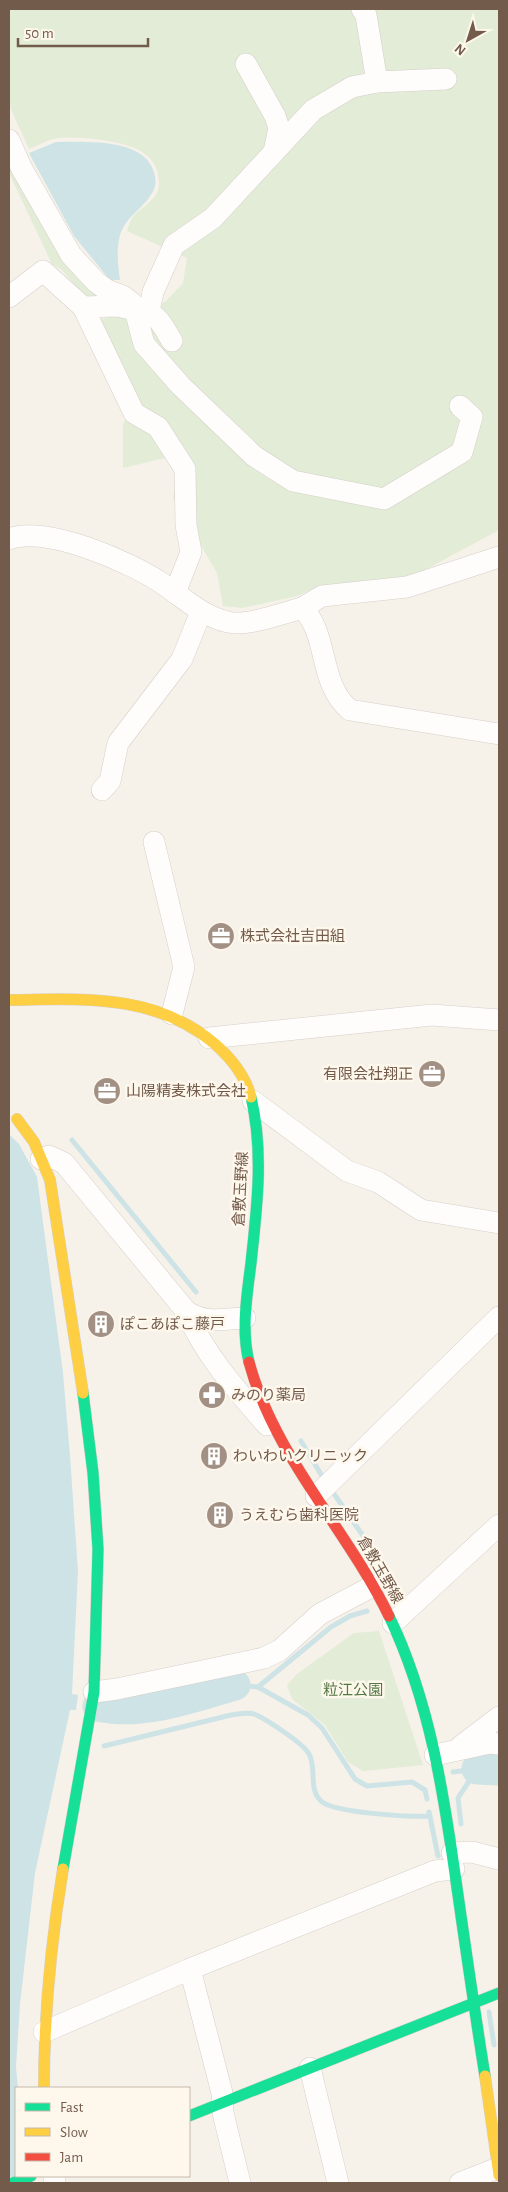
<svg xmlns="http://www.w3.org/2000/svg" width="508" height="2192" font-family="'Alegreya Sans','Noto Sans JP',sans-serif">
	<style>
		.green { fill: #e2ecd6 }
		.water { fill: #cde3e6 }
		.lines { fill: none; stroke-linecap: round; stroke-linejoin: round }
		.stream { stroke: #cde3e6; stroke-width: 5 }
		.river { stroke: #cde3e6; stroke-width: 31 }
		.street-casing { stroke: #d5cfc8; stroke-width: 22 }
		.fast-casing { stroke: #d6cfc8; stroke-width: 12 }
		.slow-casing { stroke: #d6cfc8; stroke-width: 12 }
		.jam-casing { stroke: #d6cfc8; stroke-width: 12 }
		.street { stroke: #fefdfc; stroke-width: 21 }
		.fast { stroke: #16e098; stroke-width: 11 }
		.slow { stroke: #ffcf43; stroke-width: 11 }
		.jam { stroke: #f24e42; stroke-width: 11 }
		.labels { text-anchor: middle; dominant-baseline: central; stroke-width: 5; stroke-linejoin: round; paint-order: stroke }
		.poi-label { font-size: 15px; fill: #735b4c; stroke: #fef7eb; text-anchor: start }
		.street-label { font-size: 15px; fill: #735b4c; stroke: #fef7eb }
		.park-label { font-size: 15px; fill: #527844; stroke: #fef7eb }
	</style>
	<rect width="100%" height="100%" fill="#f6f2ea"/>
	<!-- green -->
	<g class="green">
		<path d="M9 9H499V530L408 579 315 588 297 596 242 608 223 606 217 573 173 498 178 477 169 457 123 468V425L135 395 98 320 165 302 183 283 187 258 127 231C129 226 130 220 133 217 141 207 158 200 159 185 160 148 123 143 95 139 83 138 66 136 53 139 45 141 37 146 29 149L9 105Z"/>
		<polygon points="9,153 113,301 89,302 62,270 52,264 9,173"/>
		<polygon points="379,1631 423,1765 363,1771 348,1762 325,1725 292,1699 287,1685 297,1674 354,1633"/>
	</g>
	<!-- water -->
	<g class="water">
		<path d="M56 142C83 142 138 138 152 167 155 174 157 182 154 189 146 208 127 214 120 235 116 250 118 265 120 280H110L74 236 29 153Z"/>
		<polygon points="9,1134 19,1144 37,1177 63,1373 70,1456 78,1571 72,1694 78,1695 76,1710 70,1710 35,1873 20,2004 16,2067 18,2088 16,2088 16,2176 9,2183"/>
	</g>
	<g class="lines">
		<!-- stream -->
		<g class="stream">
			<polyline points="72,1140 196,1292"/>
			<polyline points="301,1441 325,1481"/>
			<polyline points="330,1488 370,1546 401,1608"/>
			<polyline points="235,1685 258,1687 308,1715 322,1728 355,1779 367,1786 412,1782 425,1790 427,1799"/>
			<polyline points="258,1687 331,1627 350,1616 367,1611"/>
			<path d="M104 1746 231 1715C239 1714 246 1712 254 1714 265 1718 304 1744 309 1754 317 1768 308 1789 321 1801 333 1813 410 1817 430 1816"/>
			<polyline points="453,1772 477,1769"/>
			<polyline points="429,1812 438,1856"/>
			<polyline points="461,1824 458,1798 477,1769"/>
			<polyline points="489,2012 494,2045"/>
		</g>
		<!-- river -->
		<g class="river">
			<path d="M98 1706C143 1716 192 1697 235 1685"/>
			<polyline points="477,1769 499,1770"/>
		</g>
		<!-- street casing -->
		<g class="street-casing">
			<g id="street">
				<polyline points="362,9 366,15 377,82"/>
				<polyline points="246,64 275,116 279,128 274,152"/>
				<path d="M9 140 22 169 71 255 96 282 107 290 123 296 132 303 135 310C157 311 161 323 172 341"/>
				<polyline points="9,297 43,271 83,307 134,413 158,427 185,469 186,525 191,552 175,593"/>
				<polyline points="83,307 118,306 135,310 144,344 181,386 254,456 293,481 384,499 462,452 472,417 460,406"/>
				<polyline points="149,311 153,292 174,245 213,218 313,110 352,87 377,82 446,79"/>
				<path d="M9 539C46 525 131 562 163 584 184 598 202 616 228 622 246 627 283 613 302 608 329 633 318 684 350 710L499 734"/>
				<polyline points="302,608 322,596 407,587 499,557"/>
				<polyline points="102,790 110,781 118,743 182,659 201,612"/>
				<polyline points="154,842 184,967 172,1014"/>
				<polyline points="209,1038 432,1015 499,1020"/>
				<polyline points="253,1101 347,1171 378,1182 421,1210 499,1223"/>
				<path d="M41 1159 49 1156 64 1163 186 1311C204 1324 224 1319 245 1318"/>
				<path d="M186 1311C204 1354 236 1390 267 1425"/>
				<polyline points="316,1496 499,1317"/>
				<polyline points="393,1623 499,1525"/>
				<polyline points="94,1692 117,1689 264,1658 280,1650 320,1614 373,1586"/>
				<polyline points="461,1746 499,1717"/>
				<polyline points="435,1755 490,1743 499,1744"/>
				<polyline points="452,1853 472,1852 499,1859"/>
				<polyline points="190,1969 222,2093 223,2113 240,2183"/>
				<polyline points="44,2032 190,1969 435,1871 454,1869"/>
				<polyline points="310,2068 338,2183"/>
				<polyline points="54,2176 55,2183"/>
				<polyline points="460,2183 498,2168"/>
			</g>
		</g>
		<!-- fast casing -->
		<g class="fast-casing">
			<g id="fast">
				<path d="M249 1362C241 1330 247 1295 251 1263 257 1207 264 1152 251 1097"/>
				<path d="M389 1616C430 1701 444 1795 457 1888 466 1951 475 2014 485 2076"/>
				<polyline points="63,1869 94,1692 98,1549 93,1473 83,1393"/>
				<polyline points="189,2116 499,1993"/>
				<polyline points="13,2183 31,2176"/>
			</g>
		</g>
		<!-- slow casing -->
		<g class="slow-casing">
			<g id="slow">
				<path d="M9 1000C83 999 155 993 215 1044 232 1059 245 1075 251 1097"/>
				<polyline points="17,1119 34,1142 50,1180 83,1393"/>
				<polyline points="485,2076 499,2175"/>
				<path d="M44 2088C44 2014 51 1942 63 1869"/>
			</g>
		</g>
		<!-- jam casing -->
		<g class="jam-casing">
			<path id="jam" d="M249 1362C274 1456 347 1529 389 1616"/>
		</g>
		<!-- street -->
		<use href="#street" class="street"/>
		<!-- fast -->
		<use href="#fast" class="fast"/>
		<!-- slow -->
		<use href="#slow" class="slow"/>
		<!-- jam -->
		<use href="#jam" class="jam"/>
	</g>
	<!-- icons -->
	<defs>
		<g id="office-disc" transform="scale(1.4375)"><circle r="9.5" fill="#a19083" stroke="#fef7eb"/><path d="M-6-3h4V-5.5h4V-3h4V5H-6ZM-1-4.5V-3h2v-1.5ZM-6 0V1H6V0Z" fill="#fff"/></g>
		<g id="building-disc" transform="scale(1.4375)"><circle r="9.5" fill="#a19083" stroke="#fef7eb"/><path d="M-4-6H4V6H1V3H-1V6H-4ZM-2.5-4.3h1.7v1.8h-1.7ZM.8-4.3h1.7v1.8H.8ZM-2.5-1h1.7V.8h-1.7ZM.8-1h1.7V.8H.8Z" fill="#fff"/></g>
		<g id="pharmacy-disc" transform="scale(1.4375)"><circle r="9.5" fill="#a19083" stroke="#fef7eb"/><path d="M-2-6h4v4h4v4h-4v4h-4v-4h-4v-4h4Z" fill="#fff"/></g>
	</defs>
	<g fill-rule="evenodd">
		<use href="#office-disc" x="221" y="936"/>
		<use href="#office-disc" x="432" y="1074"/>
		<use href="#office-disc" x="107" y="1091"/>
		<use href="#building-disc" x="101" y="1324"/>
		<use href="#pharmacy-disc" x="212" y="1395"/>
		<use href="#building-disc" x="214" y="1456"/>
		<use href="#building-disc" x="220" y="1515"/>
	</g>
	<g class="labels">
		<!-- poi labels -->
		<g class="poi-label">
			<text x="240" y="936">株式会社吉田組</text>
			<text x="413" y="1074" text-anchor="end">有限会社翔正</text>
			<text x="126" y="1091">山陽精麦株式会社</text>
			<text x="120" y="1324">ぽこあぽこ藤戸</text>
			<text x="231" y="1395">みのり薬局</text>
			<text x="233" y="1456">わいわいクリニック</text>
			<text x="239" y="1515">うえむら歯科医院</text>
		</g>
		<!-- street labels -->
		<g class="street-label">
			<text transform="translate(241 1189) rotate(-87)">倉敷玉野線</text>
			<text transform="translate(380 1570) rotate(60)">倉敷玉野線</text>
		</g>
		<!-- park labels -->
		<g class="park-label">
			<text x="353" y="1690">粒江公園</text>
		</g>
	</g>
	<!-- border -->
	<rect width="508" height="2192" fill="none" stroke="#735b4c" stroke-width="20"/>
	<!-- legend -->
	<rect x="15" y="2087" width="175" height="90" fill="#fef7eb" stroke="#c6b9ab"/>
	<rect x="25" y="2103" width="25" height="8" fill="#16e098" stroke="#c6b9ab"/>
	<text x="60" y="2112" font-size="15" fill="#735b4c">Fast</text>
	<rect x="25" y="2128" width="25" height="8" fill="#ffcf43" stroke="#c6b9ab"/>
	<text x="60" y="2137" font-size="15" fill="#735b4c">Slow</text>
	<rect x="25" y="2153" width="25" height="8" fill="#f24e42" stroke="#c6b9ab"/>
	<text x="60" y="2162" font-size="15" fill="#735b4c">Jam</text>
	<!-- north arrow -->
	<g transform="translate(468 40) rotate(219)" stroke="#fef7eb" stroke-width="4" paint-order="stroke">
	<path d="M0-4L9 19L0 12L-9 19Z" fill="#735b4c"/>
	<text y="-8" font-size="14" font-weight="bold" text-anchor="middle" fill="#735b4c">N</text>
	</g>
	<!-- scale -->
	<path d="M18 38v8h130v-8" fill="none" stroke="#735b4c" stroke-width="2.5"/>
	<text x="25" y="38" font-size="15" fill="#735b4c" stroke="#fef7eb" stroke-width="4" paint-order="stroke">50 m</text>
</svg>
